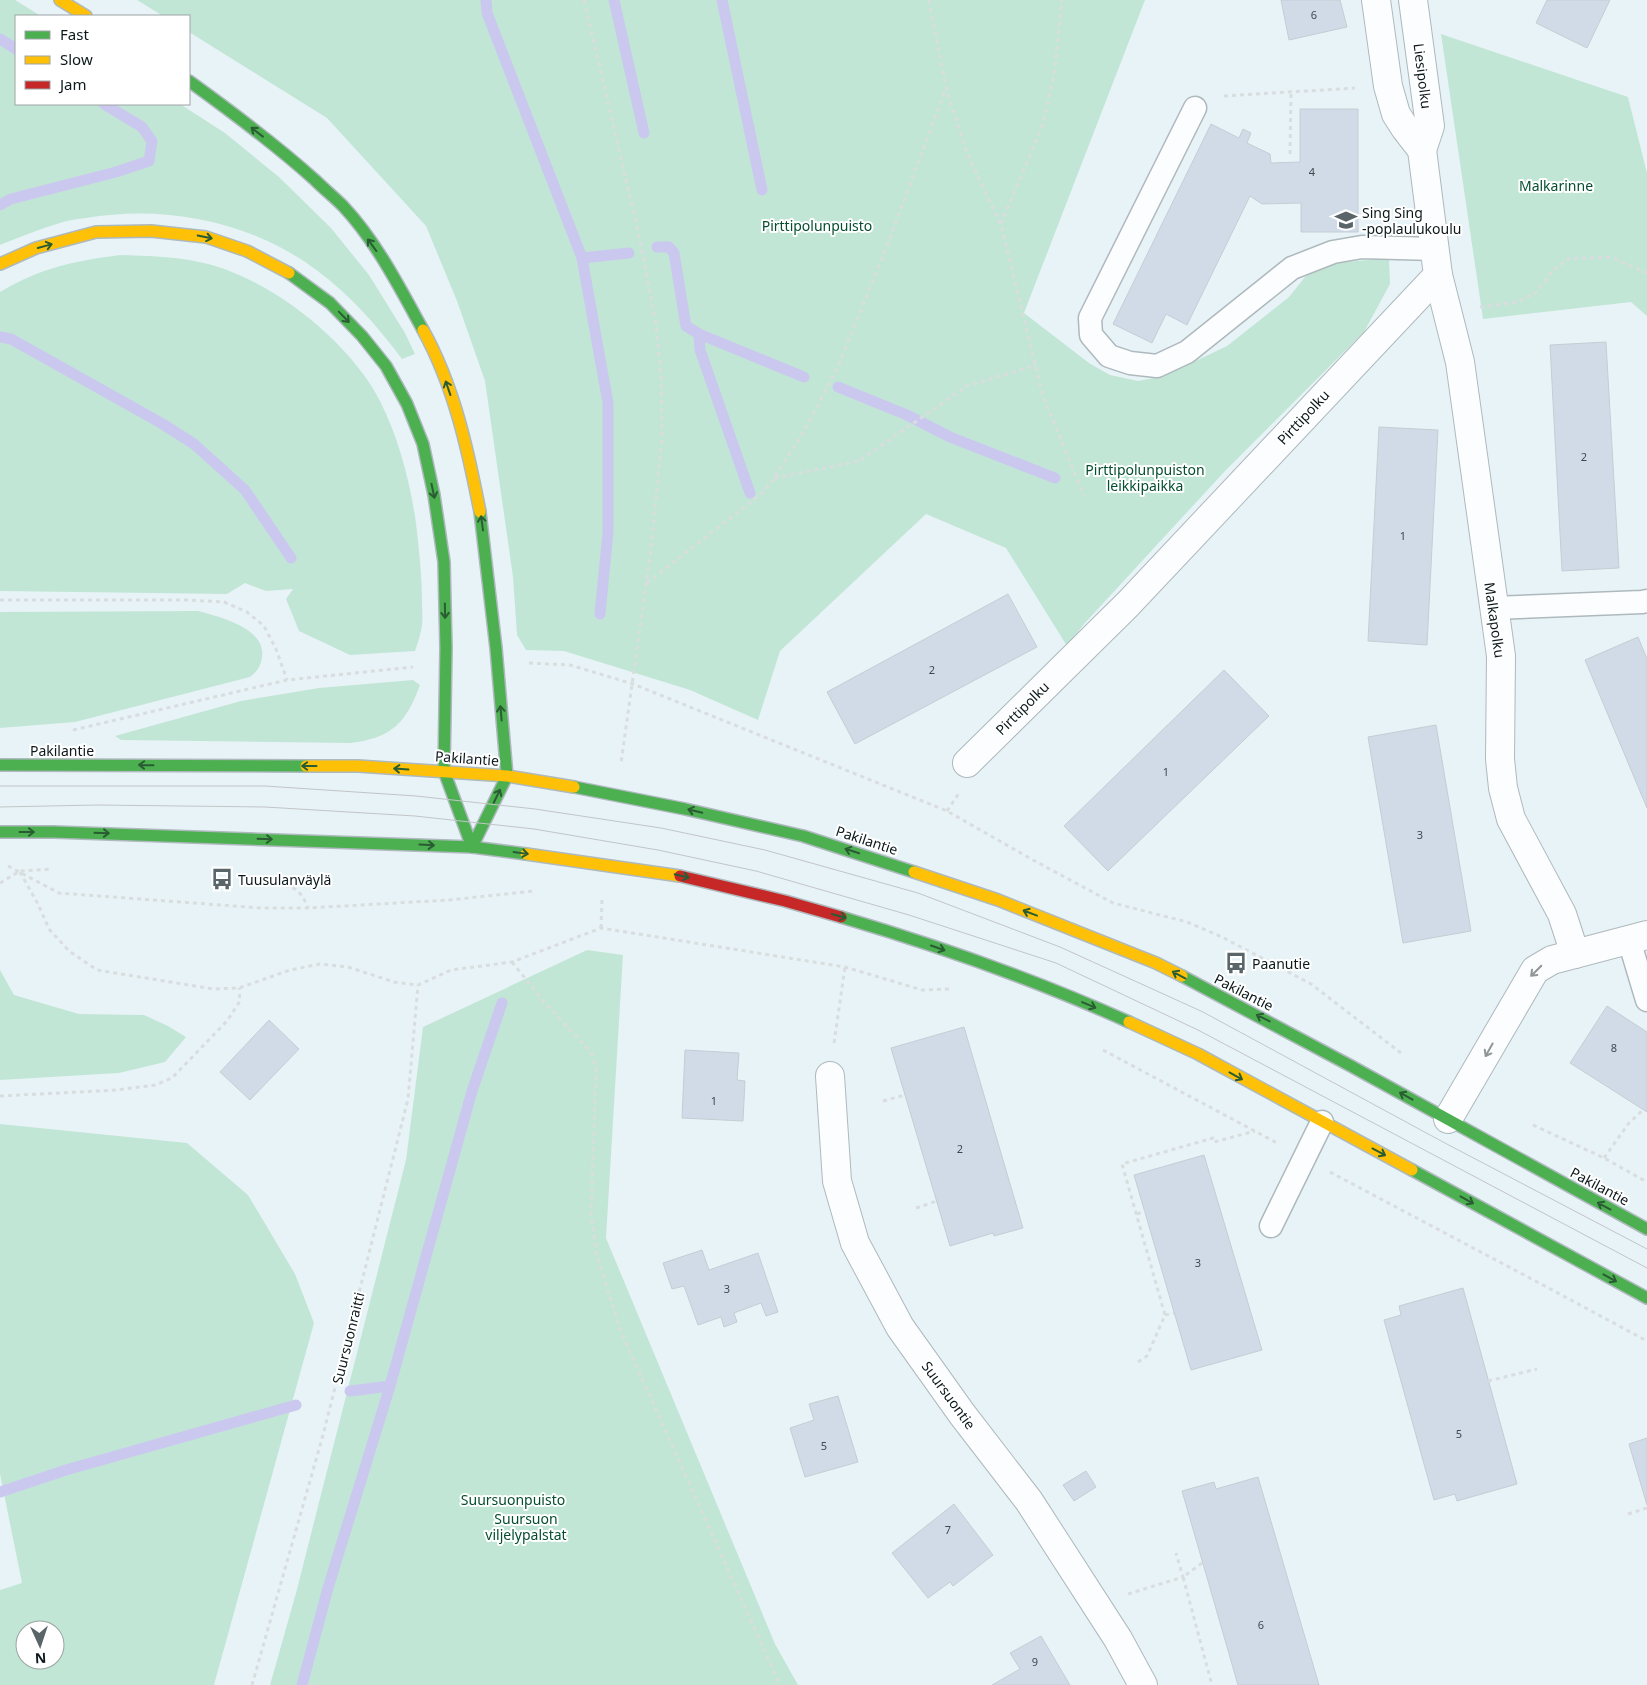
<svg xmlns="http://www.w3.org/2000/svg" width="1647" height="1685" font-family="'Noto Sans',sans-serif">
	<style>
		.green { fill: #c2e6d5; fill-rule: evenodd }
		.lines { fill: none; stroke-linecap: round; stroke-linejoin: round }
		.stream { stroke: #cbc8f0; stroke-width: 11 }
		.building { fill: #d0dbe7; stroke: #c5cdd4 }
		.lane-casing { stroke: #aeb9bd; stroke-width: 25 }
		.street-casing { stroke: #aeb9bd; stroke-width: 30 }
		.fast-casing { stroke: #aeb9bd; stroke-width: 14 }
		.slow-casing { stroke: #aeb9bd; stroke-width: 14 }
		.jam-casing { stroke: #aeb9bd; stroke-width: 14 }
		.path { stroke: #d9ddde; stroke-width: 3; stroke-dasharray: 4 4; stroke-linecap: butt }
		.lane { stroke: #fcfdfe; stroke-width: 22 }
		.street { stroke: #fcfdfe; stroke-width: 28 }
		.fast { stroke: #4caf50; stroke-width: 11 }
		.slow { stroke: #ffc107; stroke-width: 11 }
		.jam { stroke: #c62828; stroke-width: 11 }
		.tram { stroke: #c2c5c6; stroke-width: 1 }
		.oneway { stroke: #295c33 }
		.oneway2 { stroke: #909698 }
		.labels { text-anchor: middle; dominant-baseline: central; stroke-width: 4; stroke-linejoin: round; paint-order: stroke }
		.number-label { font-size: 11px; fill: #3d494f }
		.street-label { font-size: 14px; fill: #0c181c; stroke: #fff }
		.park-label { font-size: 14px; fill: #044e2e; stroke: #fff }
		.poi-label { font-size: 14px; fill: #0c181c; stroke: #fff; text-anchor: start }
	</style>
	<rect width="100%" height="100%" fill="#e8f3f8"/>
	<!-- green -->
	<g class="green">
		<path d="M0 0H15L41 16H16V104H180L225 133 279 177 331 228 369 275 405 333 415 354 402 359C377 326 352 297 319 272 254 222 166 204 86 218 78 219 69 220 60 223 40 229 20 237 0 245Z"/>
		<polygon points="137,0 1145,0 1024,313 1089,363 1110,375 1138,381 1164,376 1227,346 1289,297 1305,277 1325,264 1389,258 1390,284 1364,332 1225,471 1084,624 1067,646 1006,548 926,514 780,651 758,720 690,690 564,651 526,650 517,635 513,577 485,381 457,301 426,226 327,118 189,32 189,16 163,16"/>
		<polygon points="1441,34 1628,97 1647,173 1647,316 1631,302 1483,319"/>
		<path d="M120 255C146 256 173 256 199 262 266 275 349 340 380 401 399 439 410 481 416 523 419 550 422 575 422 602 422 610 423 618 422 625 421 633 418 642 415 651L350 655 299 631 286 599 293 589 266 591 245 583 227 594 0 591V292C40 268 74 261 120 255Z"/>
		<path d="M198 611C220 617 266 628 262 657 261 666 257 672 250 677L75 722 0 728V612Z"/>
		<path d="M413 680 420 685C406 723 392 738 350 743L121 740 115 736 241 701 319 688Z"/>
		<polygon points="587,950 623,955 606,1238 775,1644 798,1685 270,1685 296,1593 406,1160 423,1027"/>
		<polygon points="0,970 14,995 79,1014 144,1015 168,1026 186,1037 165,1062 119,1073 0,1080"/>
		<path d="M0 1124 187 1143 248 1195 295 1274 314 1323 214 1685H0V1590L22 1583 0 1474ZM25 1630H55V1660H25Z"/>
	</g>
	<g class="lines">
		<!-- stream -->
		<g class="stream">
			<polyline points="486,0 487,13 582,258 608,403 608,532 600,614"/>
			<polyline points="614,0 644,133"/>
			<polyline points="722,0 762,190"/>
			<polyline points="0,39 16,49"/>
			<polyline points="0,205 11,199 116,172 149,161 152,141 142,127 104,104"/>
			<polyline points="657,247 669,247 674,253 686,326 699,334 804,377"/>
			<polyline points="582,258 629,253"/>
			<polyline points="699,334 700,350 750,493"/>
			<polyline points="0,337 11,339 161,423 194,444 245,490 291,558"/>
			<polyline points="838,387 907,415 950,437 1055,478"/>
			<polyline points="350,1391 390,1386"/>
			<polyline points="0,1492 66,1470 296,1405"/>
			<polyline points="302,1685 328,1588 390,1386 472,1091 502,1003"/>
		</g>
	</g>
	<!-- building -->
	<g class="building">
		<polygon points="1281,0 1340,0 1347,27 1289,40"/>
		<polygon points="1547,0 1610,0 1587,48 1536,23"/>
		<polygon points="1300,109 1358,109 1358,232 1301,232 1301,203 1262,204 1250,196 1187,325 1166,314 1152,343 1113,324 1211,124 1239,138 1243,129 1251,133 1247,143 1270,154 1271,163 1300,162"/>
		<polygon points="1606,342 1619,568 1562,571 1550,345"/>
		<polygon points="1379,427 1438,430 1427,645 1368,641"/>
		<polygon points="1008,594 1037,647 855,744 827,692"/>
		<polygon points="1638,637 1647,659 1647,808 1585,660"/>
		<polygon points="1224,670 1269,716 1108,871 1064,826"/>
		<polygon points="1436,725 1471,931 1403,943 1368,737"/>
		<polygon points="1607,1006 1647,1032 1647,1112 1570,1063"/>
		<polygon points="269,1020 299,1049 250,1100 220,1072"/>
		<polygon points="964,1027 1023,1228 994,1236 993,1233 950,1246 891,1048"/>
		<polygon points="685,1050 739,1053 737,1080 745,1081 743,1121 682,1118"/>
		<polygon points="1204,1155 1262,1350 1191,1370 1134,1175"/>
		<polygon points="702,1250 709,1270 758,1253 778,1312 766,1316 761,1303 734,1313 737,1322 724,1327 721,1317 698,1325 684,1286 672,1289 663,1263"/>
		<polygon points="1463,1288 1517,1484 1457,1501 1455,1494 1434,1500 1384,1320 1401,1315 1399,1306"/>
		<polygon points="838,1396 858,1462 805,1477 790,1428 814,1420 809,1404"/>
		<polygon points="1647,1438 1647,1505 1629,1444"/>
		<polygon points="1086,1471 1096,1487 1074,1501 1063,1485"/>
		<polygon points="1258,1477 1319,1685 1238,1685 1182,1491 1214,1482 1216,1489"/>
		<polygon points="954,1504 993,1555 953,1586 950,1582 928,1598 892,1553"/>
		<polygon points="1041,1636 1070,1685 992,1685 1020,1669 1010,1653"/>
	</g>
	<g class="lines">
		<!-- lane casing -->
		<g class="lane-casing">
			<g id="lane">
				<polyline points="1195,108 1090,318 1091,335 1109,356 1130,363 1157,366 1187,352 1292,268 1333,252 1362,247 1435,249"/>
				<polyline points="1493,608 1642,602 1647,601"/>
				<polyline points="1629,940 1647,1000"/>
				<polyline points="1271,1226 1322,1122"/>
			</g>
		</g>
		<!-- street casing -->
		<g class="street-casing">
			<g id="street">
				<polyline points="1413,0 1430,126 1422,150"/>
				<polyline points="1438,275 1460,362 1501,656 1500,759 1503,788 1511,819 1562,914 1575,954"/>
				<polyline points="967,763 1128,604 1438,275 1422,150 1405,128 1396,114 1388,86 1376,0"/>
				<polyline points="830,1076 837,1181 855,1243 900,1327 962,1414 1029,1501 1118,1639 1143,1685"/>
				<polyline points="1448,1119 1535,970 1552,960 1647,935"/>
			</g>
		</g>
		<!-- fast casing -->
		<g class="fast-casing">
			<g id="fast">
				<path d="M189 81C232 112 275 144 315 180 324 189 334 197 343 206 376 241 400 288 423 330"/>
				<polyline points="289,273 330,303 362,336 386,366 407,404 423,444 434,495 444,562 446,648 444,771 472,847"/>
				<polyline points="0,765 306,766"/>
				<polyline points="574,787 685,809 803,836 914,872"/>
				<polyline points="0,832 54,832 472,847 526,854"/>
				<polyline points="472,847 507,776 496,648 480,512"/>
				<path d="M841 917C939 946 1036 980 1129 1022"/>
				<polyline points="1182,976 1351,1066 1647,1229"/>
				<polyline points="1412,1170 1647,1298"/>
			</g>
		</g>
		<!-- slow casing -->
		<g class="slow-casing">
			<g id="slow">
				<polyline points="60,0 86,16"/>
				<polyline points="0,264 36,248 96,232 151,231 206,237 247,251 289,273"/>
				<path d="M423 330C454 386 468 450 480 512"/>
				<polyline points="306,766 358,766 507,776 574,787"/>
				<polyline points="526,854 680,876"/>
				<polyline points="914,872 998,900 1156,963 1182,976"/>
				<polyline points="1129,1022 1198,1054 1412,1170"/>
			</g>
		</g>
		<!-- jam casing -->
		<g class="jam-casing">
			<polyline id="jam" points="680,876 785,901 841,917"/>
		</g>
		<!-- path -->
		<g class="path">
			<polyline points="584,0 640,240 656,324 661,374 662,438 651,549 621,763"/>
			<polyline points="929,0 946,88 967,153 1001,225 1043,396 1084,496"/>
			<polyline points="1224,96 1355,88"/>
			<polyline points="1290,154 1291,92"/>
			<polyline points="1001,224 1043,124 1055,68 1062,0"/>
			<polyline points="1480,307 1517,302 1537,292 1552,271 1568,259 1611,257 1647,273"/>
			<polyline points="775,478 859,461 967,386 1036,365"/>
			<polyline points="647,583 766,490 803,433 836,371 887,246 946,88"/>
			<polyline points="0,600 188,600 224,602 247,612 264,626 276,649 287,680"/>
			<polyline points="529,663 570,665 633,684 947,811 1033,860 1113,903 1187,922 1222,937 1311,984 1401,1053"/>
			<polyline points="73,730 287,680 413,667"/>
			<polyline points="947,811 959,793"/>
			<polyline points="8,866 59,893 261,908 308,908 449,900 534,891"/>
			<polyline points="20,872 38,904 49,929 69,951 97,970 213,989 239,988 290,970 320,964 348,967 394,982 418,985 451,970 512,962 601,928 845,967 922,990 952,989"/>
			<polyline points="0,883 20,871 52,869"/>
			<path d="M269 883C290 886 299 885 308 908"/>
			<polyline points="601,928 602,899"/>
			<polyline points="512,962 544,1002 591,1052 596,1070 591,1214 597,1256 621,1332 780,1685"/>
			<polyline points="834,1043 845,967"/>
			<polyline points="1103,1050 1279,1144"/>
			<polyline points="0,1096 117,1090 155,1085 172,1078 227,1021 240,1001 239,988"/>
			<polyline points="883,1101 905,1095"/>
			<polyline points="1533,1125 1604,1158 1647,1182"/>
			<polyline points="1604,1158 1629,1123 1643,1110"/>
			<polyline points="1330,1172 1556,1292 1647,1341"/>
			<polyline points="916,1208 937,1201"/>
			<polyline points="1137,1214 1145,1211"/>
			<polyline points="1165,1315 1174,1313"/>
			<polyline points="1138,1362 1147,1356 1165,1315 1122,1164 1213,1138 1214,1142 1255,1131"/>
			<polyline points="1488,1381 1537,1369"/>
			<polyline points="1628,1514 1647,1508"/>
			<polyline points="1202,1563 1183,1577 1212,1685"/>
			<polyline points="1128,1594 1183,1577 1176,1553"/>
			<polyline points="252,1685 323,1435 408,1099 418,985"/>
		</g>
		<!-- lane -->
		<use href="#lane" class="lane"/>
		<!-- street -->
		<use href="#street" class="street"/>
		<!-- fast -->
		<use href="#fast" class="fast"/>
		<!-- slow -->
		<use href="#slow" class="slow"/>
		<!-- jam -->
		<use href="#jam" class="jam"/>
		<!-- tram -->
		<g class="tram">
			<polyline points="0,786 265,786 416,796 535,809 661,828 765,850 918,893 1060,947 1203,1012 1443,1142 1647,1249"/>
			<polyline points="0,807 97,805 265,807 415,816 534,829 658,850 756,871 909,915 1056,963 1198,1030 1647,1268"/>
		</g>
	</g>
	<!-- one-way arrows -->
	<defs><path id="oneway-shaft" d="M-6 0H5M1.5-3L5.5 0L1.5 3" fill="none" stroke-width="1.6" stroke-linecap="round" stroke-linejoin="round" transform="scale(1.25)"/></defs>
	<g class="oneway">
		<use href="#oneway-shaft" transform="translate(257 132) rotate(-142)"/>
		<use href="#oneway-shaft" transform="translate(205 237) rotate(12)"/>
		<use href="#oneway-shaft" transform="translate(372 245) rotate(-126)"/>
		<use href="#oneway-shaft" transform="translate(45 246) rotate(-15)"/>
		<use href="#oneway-shaft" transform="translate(344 317) rotate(46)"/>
		<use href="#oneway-shaft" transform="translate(448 388) rotate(-109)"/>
		<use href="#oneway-shaft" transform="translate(433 491) rotate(78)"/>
		<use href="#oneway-shaft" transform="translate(482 523) rotate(-98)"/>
		<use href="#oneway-shaft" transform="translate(445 611) rotate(89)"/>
		<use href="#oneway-shaft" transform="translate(501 713) rotate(-95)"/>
		<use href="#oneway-shaft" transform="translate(146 765) rotate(-179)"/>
		<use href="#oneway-shaft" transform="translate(309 766) rotate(-180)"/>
		<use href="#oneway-shaft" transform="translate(401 769) rotate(-176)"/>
		<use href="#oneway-shaft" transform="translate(497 796) rotate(-64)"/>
		<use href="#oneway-shaft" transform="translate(695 811) rotate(-167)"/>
		<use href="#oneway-shaft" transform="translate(27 832)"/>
		<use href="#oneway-shaft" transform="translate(102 833) rotate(2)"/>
		<use href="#oneway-shaft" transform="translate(265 839) rotate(2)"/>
		<use href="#oneway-shaft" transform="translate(427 845) rotate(3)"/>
		<use href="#oneway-shaft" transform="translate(852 851) rotate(-162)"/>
		<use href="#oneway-shaft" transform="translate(521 853) rotate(8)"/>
		<use href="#oneway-shaft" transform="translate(682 876) rotate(13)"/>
		<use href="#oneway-shaft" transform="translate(1030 913) rotate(-159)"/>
		<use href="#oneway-shaft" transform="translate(839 916) rotate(16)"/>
		<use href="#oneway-shaft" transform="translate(938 948) rotate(19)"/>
		<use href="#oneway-shaft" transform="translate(1179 975) rotate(-152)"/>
		<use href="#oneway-shaft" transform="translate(1089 1005) rotate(23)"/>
		<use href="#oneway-shaft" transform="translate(1263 1018) rotate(-153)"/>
		<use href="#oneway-shaft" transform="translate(1236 1076) rotate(29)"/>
		<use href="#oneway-shaft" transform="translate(1406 1096) rotate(-151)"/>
		<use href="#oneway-shaft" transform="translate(1379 1152) rotate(28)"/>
		<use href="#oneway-shaft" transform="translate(1467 1200) rotate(29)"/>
		<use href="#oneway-shaft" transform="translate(1604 1206) rotate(-152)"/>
		<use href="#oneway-shaft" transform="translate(1610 1278) rotate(29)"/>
	</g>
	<g class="oneway2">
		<use href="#oneway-shaft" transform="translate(1536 971) rotate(135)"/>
		<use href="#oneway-shaft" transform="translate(1489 1050) rotate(119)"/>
	</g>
	<!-- icons -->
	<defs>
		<g id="school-bare" transform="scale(1.725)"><path d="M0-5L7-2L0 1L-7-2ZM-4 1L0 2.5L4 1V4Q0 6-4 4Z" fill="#596569" stroke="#fff" stroke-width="2.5" paint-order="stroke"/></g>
		<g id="bus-bare" transform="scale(1.725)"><path d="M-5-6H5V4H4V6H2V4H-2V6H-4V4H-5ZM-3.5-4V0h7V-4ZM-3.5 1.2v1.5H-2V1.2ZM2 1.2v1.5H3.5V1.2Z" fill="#596569" stroke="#fff" stroke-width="2.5" paint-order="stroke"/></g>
	</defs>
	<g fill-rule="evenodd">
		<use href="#school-bare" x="1346" y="220"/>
		<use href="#bus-bare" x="222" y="879"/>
		<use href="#bus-bare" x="1236" y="963"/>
	</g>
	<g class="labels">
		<!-- number labels -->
		<g class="number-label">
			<text x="1314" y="14">6</text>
			<text x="1312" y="171">4</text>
			<text x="1584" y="456">2</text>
			<text x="1403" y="535">1</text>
			<text x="932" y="669">2</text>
			<text x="1166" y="771">1</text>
			<text x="1420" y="834">3</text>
			<text x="1614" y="1047">8</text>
			<text x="714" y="1100">1</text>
			<text x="960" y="1148">2</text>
			<text x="1198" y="1262">3</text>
			<text x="727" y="1288">3</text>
			<text x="1459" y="1433">5</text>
			<text x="824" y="1445">5</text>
			<text x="948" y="1529">7</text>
			<text x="1261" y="1624">6</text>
			<text x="1035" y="1661">9</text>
		</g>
		<!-- street labels -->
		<g class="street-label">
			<text transform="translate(1423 76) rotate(83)">Liesipolku</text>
			<text transform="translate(1303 417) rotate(-47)">Pirttipolku</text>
			<text transform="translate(1495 620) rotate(82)">Malkapolku</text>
			<text transform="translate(1022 708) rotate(-45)">Pirttipolku</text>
			<text x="62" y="750">Pakilantie</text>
			<text transform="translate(467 758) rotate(4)">Pakilantie</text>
			<text transform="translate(867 840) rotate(18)">Pakilantie</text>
			<text transform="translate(1244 992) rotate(27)">Pakilantie</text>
			<text transform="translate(1600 1186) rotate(28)">Pakilantie</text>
			<text transform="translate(348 1338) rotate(-76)">Suursuonraitti</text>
			<text transform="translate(949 1395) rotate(54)">Suursuontie</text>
		</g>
		<!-- park labels -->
		<g class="park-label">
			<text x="1556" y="185">Malkarinne</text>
			<text x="817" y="225">Pirttipolunpuisto</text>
			<text x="1145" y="469">Pirttipolunpuiston<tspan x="1145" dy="16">leikkipaikka</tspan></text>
			<text x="513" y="1499">Suursuonpuisto</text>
			<text x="526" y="1518">Suursuon<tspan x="526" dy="16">viljelypalstat</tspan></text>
		</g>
		<!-- poi labels -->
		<g class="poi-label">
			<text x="1362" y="212">Sing Sing<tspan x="1362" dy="16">-poplaulukoulu</tspan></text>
			<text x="238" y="879">Tuusulanväylä</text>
			<text x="1252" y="963">Paanutie</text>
		</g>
	</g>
	<!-- legend -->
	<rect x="15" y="15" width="175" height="90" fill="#ffffff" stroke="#9ea3a4"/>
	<rect x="25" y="31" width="25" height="8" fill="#4caf50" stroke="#9ea3a4"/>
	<text x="60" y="40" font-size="15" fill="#0c181c">Fast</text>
	<rect x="25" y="56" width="25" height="8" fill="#ffc107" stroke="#9ea3a4"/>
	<text x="60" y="65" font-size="15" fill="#0c181c">Slow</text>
	<rect x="25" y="81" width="25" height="8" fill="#c62828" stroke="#9ea3a4"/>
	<text x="60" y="90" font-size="15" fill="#0c181c">Jam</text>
	<!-- north arrow -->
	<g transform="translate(40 1645) rotate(177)"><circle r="24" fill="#ffffff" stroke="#9ea3a4"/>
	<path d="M0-4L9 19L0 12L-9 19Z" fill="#596569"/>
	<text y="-8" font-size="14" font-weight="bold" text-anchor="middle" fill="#0c181c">N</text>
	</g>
</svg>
